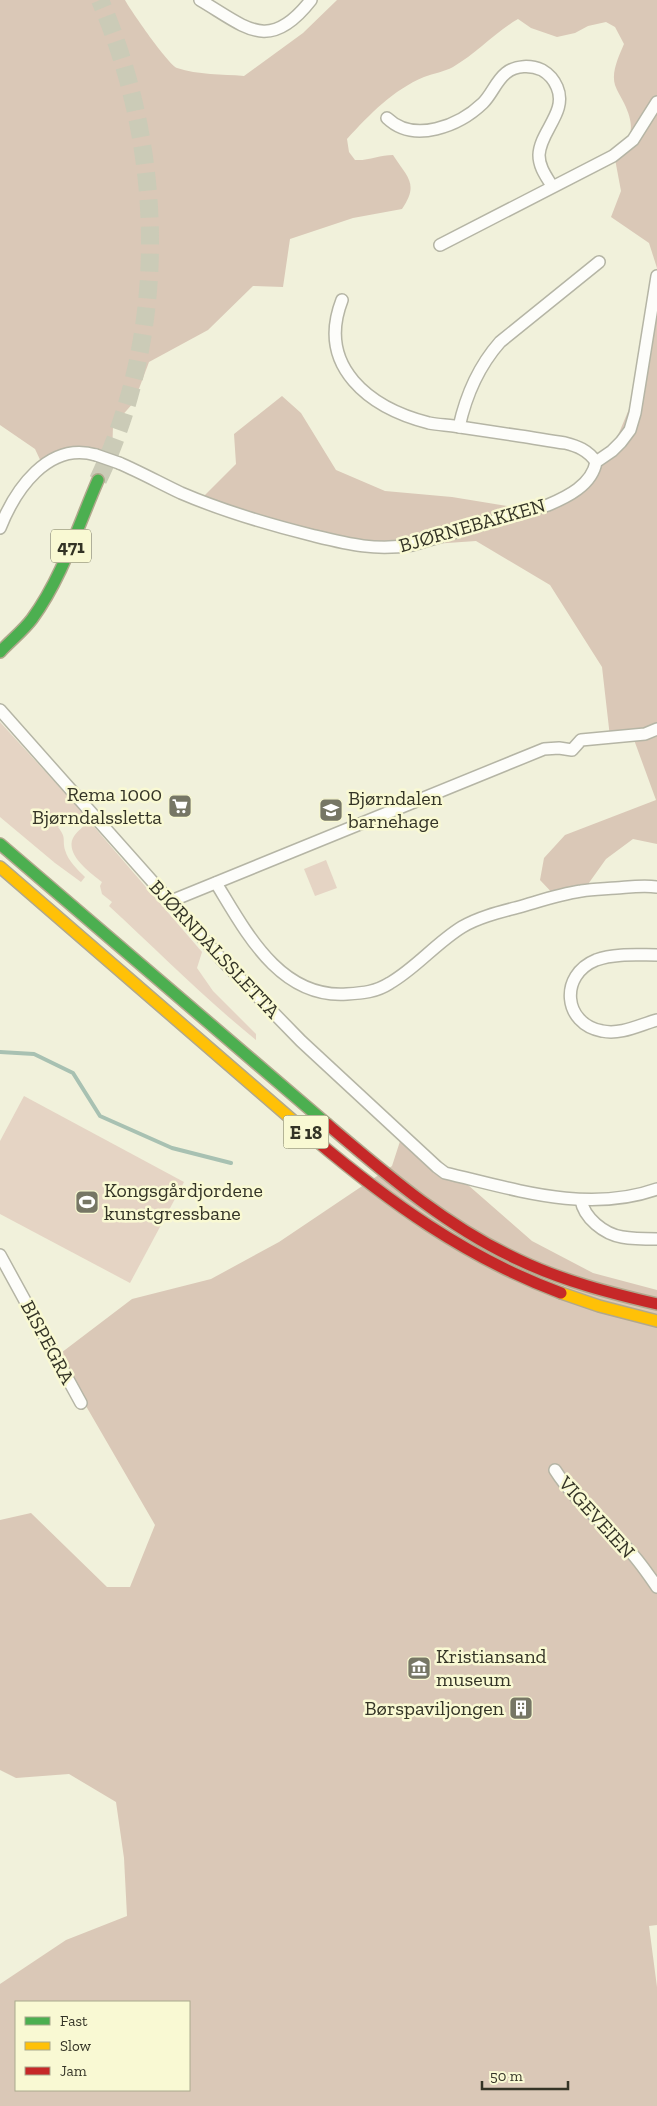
<svg xmlns="http://www.w3.org/2000/svg" width="657" height="2106" font-family="'Zilla Slab',serif">
	<style>
		.green { fill: #e5d4c4 }
		.forest { fill: #dac8b7; fill-rule: evenodd }
		.lines { fill: none; stroke-linecap: round; stroke-linejoin: round }
		.stream { stroke: #a8c1b2; stroke-width: 4 }
		.primary-tunnel { stroke: #cbcbb7; stroke-width: 18; stroke-dasharray: 18 9; stroke-linecap: butt }
		.street-casing { stroke: #b5b5a5; stroke-width: 14 }
		.fast-casing { stroke: #b1a88d; stroke-width: 14 }
		.slow-casing { stroke: #b1a88d; stroke-width: 14 }
		.jam-casing { stroke: #b1a88d; stroke-width: 14 }
		.street { stroke: #fdfdfa; stroke-width: 11 }
		.fast { stroke: #4caf50; stroke-width: 11 }
		.slow { stroke: #ffc107; stroke-width: 11 }
		.jam { stroke: #c62828; stroke-width: 11 }
		.street-bridge-casing { stroke: #b5b5a5; stroke-width: 14; stroke-linecap: butt }
		.street-bridge { stroke: #fdfdfa; stroke-width: 11 }
		.labels { text-anchor: middle; dominant-baseline: central; stroke-width: 5; stroke-linejoin: round; paint-order: stroke }
		.shield { fill: #f9f9d3; stroke: #6f6f5a; stroke-width: 1 }
		.shield-label { font-size: 19px; font-weight: bold; fill: #343426 }
		.street-label { font-size: 20px; fill: #343426; stroke: #f9f9d3 }
		.poi-label { font-size: 20px; fill: #343426; stroke: #f9f9d3; text-anchor: start }
	</style>
	<rect width="100%" height="100%" fill="#f1f1db"/>
	<!-- green -->
	<g class="green">
		<path d="M0 722 84 814 78 820 69 816 58 827C67 839 62 838 65 850 68 861 78 870 85 877L81 882 55 863 0 817Z"/>
		<path d="M89 821 202 952 197 968 213 991 256 1034V1040C204 998 158 951 109 906L112 902 102 894 100 886 102 882C91 873 65 855 73 838 76 832 84 826 89 821Z"/>
		<polygon points="326,860 337,888 315,896 304,869"/>
		<polygon points="24,1096 184,1182 130,1283 0,1214 0,1141"/>
	</g>
	<!-- forest -->
	<g class="forest">
		<path d="M0 0H125C131 11 168 64 177 68 198 75 222 74 244 76L303 33 337 0H657V844L633 839 606 859 581 894 558 899 540 880 544 858 565 835 656 800 633 737H610L602 667 550 585 476 541 390 547 335 540 201 499 236 464 234 434 282 396 301 413 336 470 385 491 452 497 519 508 558 500 608 459 632 402 649 336 657 268 649 243 611 217 621 191 615 159C632 138 636 128 624 103 621 97 617 91 615 85 611 72 619 56 624 44L615 27 606 22 588 26 575 33 557 37 531 28 518 19C494 33 477 53 453 67 444 72 434 73 424 77 393 90 370 114 347 139L349 152 355 160C368 161 380 155 393 155 408 178 419 184 402 209L353 218 290 239 283 287 253 286 208 330 149 362 134 402 113 426 112 456 57 460 43 466 35 449 0 425Z"/>
		<path d="M404 1129 532 1241 593 1273 657 1290V1925L649 1926 657 1987V2106H0V1984L66 1940 127 1916 124 1858 116 1802 69 1774 16 1778 0 1770V1520L31 1513 107 1587H130L155 1525 57 1356 132 1299 211 1279 279 1242 392 1166ZM16 2002H189V2090H16Z"/>
	</g>
	<g class="lines">
		<!-- stream -->
		<polyline class="stream" points="0,1052 34,1054 73,1073 100,1116 172,1148 231,1163"/>
		<!-- primary-tunnel -->
		<path class="primary-tunnel" d="M98 480C169 330 165 151 100 0"/>
		<!-- street casing -->
		<g class="street-casing">
			<g id="street">
				<path d="M200 0C246 27 269 54 311 0"/>
				<path d="M387 118C414 144 459 126 483 103 492 94 496 81 506 73 516 65 531 65 542 70 549 74 554 80 557 87 568 112 540 131 539 155 539 167 546 176 552 186"/>
				<polyline points="440,245 613,156 633,140 657,102"/>
				<path d="M342 300C316 367 370 408 429 423 439 425 450 425 460 427 480 430 500 433 520 436 535 438 549 441 565 443 577 446 588 450 596 462"/>
				<path d="M459 427C466 395 478 367 500 342L599 262"/>
				<path d="M119 463C140 472 160 483 181 493 223 511 267 524 311 535 348 544 374 551 412 545L548 505C567 497 592 485 596 462L612 451 621 442 630 430 635 413 657 276"/>
				<path d="M0 528C15 490 48 441 96 455"/>
				<path d="M0 710 223 961 301 1041 437 1167 445 1173C514 1189 587 1214 657 1189"/>
				<path d="M216 883C246 932 280 999 347 994 363 993 376 992 390 983 416 968 436 943 462 927 479 917 500 912 519 907 540 901 560 894 581 891 593 889 604 889 616 888 630 887 643 885 657 887"/>
				<polyline points="171,901 544,749 559,748 572,750 581,740 645,734 657,729"/>
				<path d="M657 955C638 955 615 953 596 960 559 975 563 1024 602 1031 621 1035 639 1025 657 1020"/>
				<path d="M581 1200C584 1218 604 1234 622 1237 633 1239 646 1239 657 1239"/>
				<polyline points="0,1255 81,1403"/>
				<path d="M555 1470C574 1500 602 1522 626 1547 638 1559 648 1574 657 1587"/>
			</g>
		</g>
		<!-- fast casing -->
		<g class="fast-casing">
			<g id="fast">
				<path d="M0 652C10 641 23 631 32 619 62 578 78 526 98 480"/>
				<polyline points="0,844 327,1124"/>
			</g>
		</g>
		<!-- slow casing -->
		<g class="slow-casing">
			<g id="slow">
				<polyline points="0,867 312,1137"/>
				<polyline points="561,1293 599,1306 657,1321"/>
			</g>
		</g>
		<!-- jam casing -->
		<g class="jam-casing">
			<g id="jam">
				<path d="M327 1124C387 1175 447 1227 519 1260 563 1281 610 1293 657 1304"/>
				<path d="M312 1137C389 1202 465 1257 561 1293"/>
			</g>
		</g>
		<!-- street -->
		<use href="#street" class="street"/>
		<!-- fast -->
		<use href="#fast" class="fast"/>
		<!-- slow -->
		<use href="#slow" class="slow"/>
		<!-- jam -->
		<use href="#jam" class="jam"/>
		<!-- street-bridge casing -->
		<g class="street-bridge-casing">
			<polyline id="street-bridge" points="96,455 119,463"/>
		</g>
		<!-- street-bridge -->
		<use href="#street-bridge" class="street-bridge"/>
	</g>
	<!-- icons -->
	<defs>
		<g id="supermarket-square" transform="scale(1.25)"><rect x="-9" y="-9" width="18" height="18" rx="4" fill="#767665" stroke="#f9f9d3"/><path d="M-6-5.5h2.5l.6 2H6L4.5 2H-2.5L-4.4-4H-6ZM-1.5 3.2a1.3 1.3 0 1 0 .1 0ZM3 3.2a1.3 1.3 0 1 0 .1 0Z" fill="#fff"/></g>
		<g id="school-square" transform="scale(1.25)"><rect x="-9" y="-9" width="18" height="18" rx="4" fill="#767665" stroke="#f9f9d3"/><path d="M0-5L7-2L0 1L-7-2ZM-4 1L0 2.5L4 1V4Q0 6-4 4Z" fill="#fff"/></g>
		<g id="stadium-square" transform="scale(1.25)"><rect x="-9" y="-9" width="18" height="18" rx="4" fill="#767665" stroke="#f9f9d3"/><path d="M0-5a6.5 5 0 1 0 0 10a6.5 5 0 1 0 0-10ZM-3.5-1.8h7v3.6h-7Z" fill="#fff"/></g>
		<g id="museum-square" transform="scale(1.25)"><rect x="-9" y="-9" width="18" height="18" rx="4" fill="#767665" stroke="#f9f9d3"/><path d="M0-6L6-3V-2H-6V-3ZM-5-1h2V3h-2ZM-1-1h2V3h-2ZM3-1h2V3H3ZM-6 4H6V6H-6Z" fill="#fff"/></g>
		<g id="building-square" transform="scale(1.25)"><rect x="-9" y="-9" width="18" height="18" rx="4" fill="#767665" stroke="#f9f9d3"/><path d="M-4-6H4V6H1V3H-1V6H-4ZM-2.5-4.3h1.7v1.8h-1.7ZM.8-4.3h1.7v1.8H.8ZM-2.5-1h1.7V.8h-1.7ZM.8-1h1.7V.8H.8Z" fill="#fff"/></g>
	</defs>
	<g fill-rule="evenodd">
		<use href="#supermarket-square" x="180" y="806"/>
		<use href="#school-square" x="331" y="810"/>
		<use href="#stadium-square" x="87" y="1202"/>
		<use href="#museum-square" x="419" y="1668"/>
		<use href="#building-square" x="521" y="1708"/>
	</g>
	<g class="labels">
		<!-- shield labels -->
		<g class="shield">
			<rect x="51" y="529.5" width="40" height="33" rx="4"/>
			<rect x="283.5" y="1115.5" width="45" height="33" rx="4"/>
		</g>
		<g class="shield-label">
			<text x="71" y="546">471</text>
			<text x="306" y="1132">E 18</text>
		</g>
		<!-- street labels -->
		<g class="street-label">
			<text transform="translate(472 525) rotate(-16)">BJØRNEBAKKEN</text>
			<text transform="translate(215 949) rotate(47)">BJØRNDALSSLETTA</text>
			<text transform="translate(48 1342) rotate(62)">BISPEGRA</text>
			<text transform="translate(597 1517) rotate(48)">VIGEVEIEN</text>
		</g>
		<!-- poi labels -->
		<g class="poi-label">
			<text x="162" y="794" text-anchor="end">Rema 1000<tspan x="162" dy="23">Bjørndalssletta</tspan></text>
			<text x="348" y="798">Bjørndalen<tspan x="348" dy="23">barnehage</tspan></text>
			<text x="104" y="1190">Kongsgårdjordene<tspan x="104" dy="23">kunstgressbane</tspan></text>
			<text x="436" y="1656">Kristiansand<tspan x="436" dy="23">museum</tspan></text>
			<text x="504" y="1708" text-anchor="end">Børspaviljongen</text>
		</g>
	</g>
	<!-- legend -->
	<rect x="15" y="2001" width="175" height="90" fill="#f9f9d3" stroke="#aaaa8e"/>
	<rect x="25" y="2017" width="25" height="8" fill="#4caf50" stroke="#aaaa8e"/>
	<text x="60" y="2026" font-size="15" fill="#343426">Fast</text>
	<rect x="25" y="2042" width="25" height="8" fill="#ffc107" stroke="#aaaa8e"/>
	<text x="60" y="2051" font-size="15" fill="#343426">Slow</text>
	<rect x="25" y="2067" width="25" height="8" fill="#c62828" stroke="#aaaa8e"/>
	<text x="60" y="2076" font-size="15" fill="#343426">Jam</text>
	<!-- scale -->
	<path d="M482 2081v8h86v-8" fill="none" stroke="#343426" stroke-width="2.5"/>
	<text x="490" y="2081" font-size="15" fill="#343426" stroke="#f9f9d3" stroke-width="4" paint-order="stroke">50 m</text>
</svg>
